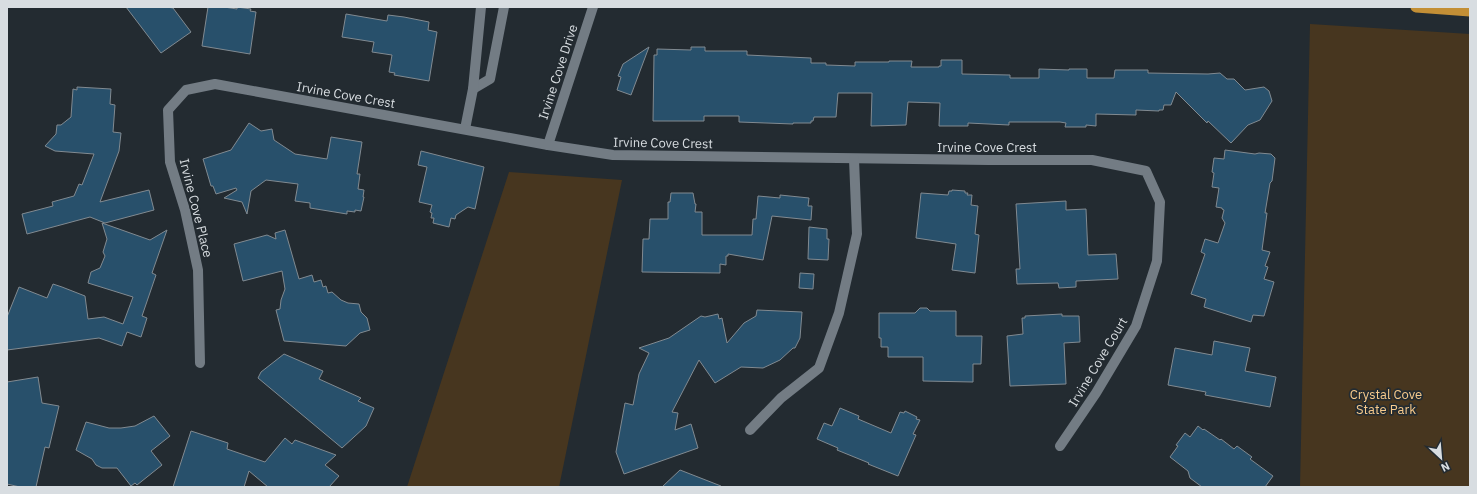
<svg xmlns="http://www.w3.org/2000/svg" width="1477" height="494" font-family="'IBM Plex Sans',sans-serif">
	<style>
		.green { fill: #47361f }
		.building { fill: #28506b; stroke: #818a91 }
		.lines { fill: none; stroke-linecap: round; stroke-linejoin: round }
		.minor { stroke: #737c84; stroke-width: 10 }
		.trunk { stroke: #c38f36; stroke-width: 11 }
		.labels { text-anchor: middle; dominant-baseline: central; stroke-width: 3.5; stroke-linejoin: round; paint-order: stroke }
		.street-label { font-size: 13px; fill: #d8dde1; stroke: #232b31 }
		.park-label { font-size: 13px; fill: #f8cb8c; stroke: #232b31 }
	</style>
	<rect width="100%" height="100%" fill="#232b31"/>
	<!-- green -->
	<g class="green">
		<polygon points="1310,24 1470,34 1470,487 1300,487"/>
		<polygon points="509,172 622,180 559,487 407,487"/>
	</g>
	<!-- building -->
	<g class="building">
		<polygon points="126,7 167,7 173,8 191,32 161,53"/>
		<polygon points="208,7 224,7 237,9 237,7 251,9 250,11 256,12 250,54 202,46"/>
		<polygon points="346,14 387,21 388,15 404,17 429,22 428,30 437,32 429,81 394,75 395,73 389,72 392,55 372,52 374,42 342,37"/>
		<polygon points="649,47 631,95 617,90 621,77 618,76 623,64"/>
		<polygon points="691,47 705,47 705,51 747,51 747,55 811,58 811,63 826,63 826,65 855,66 855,62 889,62 889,61 912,61 911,67 939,67 939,66 941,66 941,60 962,60 962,74 1010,75 1010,78 1039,78 1039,69 1069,70 1069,69 1087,69 1087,78 1114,78 1115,70 1148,70 1148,73 1208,74 1220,73 1227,79 1234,79 1245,90 1264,87 1269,91 1272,101 1260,120 1248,125 1231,143 1208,121 1207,123 1176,92 1171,105 1164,105 1163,110 1159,110 1159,111 1136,110 1136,115 1096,114 1096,126 1086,125 1086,127 1065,127 1066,123 1060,122 1009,122 1009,125 968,123 968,126 939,126 940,103 908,102 906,125 871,126 872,93 838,93 836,117 814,117 813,121 811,121 811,123 793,123 793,124 739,122 739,116 704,116 704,121 653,121 654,55 657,55 657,49 691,50"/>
		<polygon points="77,87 111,89 110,104 115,105 113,132 121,133 119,151 100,202 149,190 154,210 105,223 90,217 27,234 22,214 53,206 52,202 74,196 79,184 82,185 94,154 55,151 45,146 56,134 57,125 61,125 71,117 73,89 77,90"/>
		<polygon points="249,123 261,131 272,129 274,140 295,154 327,159 331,137 362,142 357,174 360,174 358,189 364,190 363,197 364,197 361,211 355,210 355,212 347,211 347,214 310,208 310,203 295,201 298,184 266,180 251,191 247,214 242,202 224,198 237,190 236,188 216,194 213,186 211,186 203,159 231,150"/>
		<polygon points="1225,150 1255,154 1259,153 1271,154 1275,158 1272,181 1270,183 1265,213 1267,213 1262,250 1270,252 1265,266 1268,267 1264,279 1274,282 1264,316 1253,315 1251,322 1204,307 1206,299 1191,294 1205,254 1201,252 1205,239 1218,243 1225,223 1222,218 1224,210 1222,209 1222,208 1216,207 1219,188 1212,187 1214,173 1212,172 1214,158 1224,159"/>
		<polygon points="421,151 484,167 475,209 468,207 456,215 455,219 451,218 449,227 433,223 434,218 431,218 432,213 430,212 432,205 419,202 427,167 418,165"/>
		<polygon points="952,190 965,191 965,193 968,193 967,195 972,195 971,205 978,206 975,234 979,235 975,273 952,270 956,244 916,238 921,193 948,195 949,191 952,191"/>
		<polygon points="671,193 693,193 695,204 696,204 695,212 702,212 702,235 752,235 753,219 756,219 758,196 780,198 780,195 809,198 808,206 812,206 811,220 772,216 763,260 728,254 728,256 726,256 726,265 720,264 720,273 642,272 643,239 649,239 650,219 668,219 668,202 670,202"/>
		<polygon points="1066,201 1066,210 1086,209 1088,255 1116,254 1118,279 1076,281 1076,287 1059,288 1058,283 1017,284 1016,269 1020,269 1016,204"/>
		<polygon points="102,223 150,240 167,230 152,273 156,275 142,316 147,318 141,337 127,332 122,346 99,338 7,350 7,317 19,287 47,298 53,284 62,287 85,296 88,319 104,317 123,324 133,297 88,283 91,272 100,268 105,256 103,252 107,239"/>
		<polygon points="809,227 827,229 827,239 829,239 828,260 808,259"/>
		<polygon points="285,230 299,279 312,275 314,282 321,280 323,287 326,286 328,293 332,292 341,300 348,303 359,304 361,312 367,318 370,330 360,333 346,346 284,341 276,310 280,309 281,300 285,289 282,271 243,281 234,244 267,235 276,239 275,233"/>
		<polygon points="800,273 814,274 813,289 799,288"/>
		<polygon points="920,308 927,308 930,311 956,311 956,336 982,336 981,364 973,364 973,382 923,381 923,357 888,357 888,347 881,347 881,338 879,338 879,313 915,313"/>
		<polygon points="757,310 802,312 800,338 795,348 793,348 780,360 763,368 741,367 715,383 699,360 672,412 678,413 675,430 691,424 698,448 624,474 616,452 625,403 633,405 639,374 649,353 639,348 669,338 701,316 705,317 718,314 719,319 722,318 727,343 744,323 756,316"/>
		<polygon points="1062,314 1062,316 1079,316 1080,342 1064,343 1066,384 1010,386 1007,336 1023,334 1022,318 1025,318 1025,316"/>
		<polygon points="1214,341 1250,348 1245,371 1276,377 1270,407 1205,395 1206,392 1168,385 1175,348 1212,355"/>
		<polygon points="284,354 323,371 319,379 361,398 358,401 374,408 366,426 342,448 258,378 261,372"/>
		<polygon points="38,377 42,403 59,406 49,448 45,447 36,487 20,487 7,484 7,382"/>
		<polygon points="840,408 859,416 858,419 891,433 900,412 904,413 905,411 917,417 916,419 920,420 913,434 916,435 898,476 868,464 869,463 837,450 838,448 817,439 824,423 832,426"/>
		<polygon points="154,416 170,436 151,451 162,465 137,485 135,483 131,486 117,468 102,468 96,465 92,459 76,450 86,422 109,428 121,428 135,426"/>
		<polygon points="1198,426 1203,430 1204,429 1220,440 1221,439 1234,449 1237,446 1252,457 1250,459 1273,476 1265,487 1202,487 1190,478 1188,471 1170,457 1178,446 1176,445 1185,433 1190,437"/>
		<polygon points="191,431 228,443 227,449 265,462 285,438 292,444 295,440 336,455 325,465 339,476 329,487 268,487 249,471 244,487 173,487"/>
		<polygon points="680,470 721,486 721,487 662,487"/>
	</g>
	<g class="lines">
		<!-- minor -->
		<g class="minor">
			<polyline points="473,89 490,79 504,7"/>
			<polyline points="465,129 473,89 481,7"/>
			<polyline points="548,145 593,7"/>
			<polyline points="200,363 198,270 185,210 170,162 168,110 186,90 215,84 548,145 613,155 988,160 1092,160 1146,171 1160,202 1157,261 1136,326 1096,393 1060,446"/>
			<polyline points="750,430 781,398 819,368 839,313 857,234 854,159"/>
		</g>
		<!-- trunk -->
		<polyline class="trunk" points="1416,7 1470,11"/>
	</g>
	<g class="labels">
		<!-- street labels -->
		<g class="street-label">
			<text transform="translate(558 72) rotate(-72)">Irvine Cove Drive</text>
			<text transform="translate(346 95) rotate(10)">Irvine Cove Crest</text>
			<text transform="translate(663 143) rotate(1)">Irvine Cove Crest</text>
			<text x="987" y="147">Irvine Cove Crest</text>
			<text transform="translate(196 208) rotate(76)">Irvine Cove Place</text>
			<text transform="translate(1098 362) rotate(-59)">Irvine Cove Court</text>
		</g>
		<!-- park labels -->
		<g class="park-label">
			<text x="1386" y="394">Crystal Cove<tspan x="1386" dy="15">State Park</tspan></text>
		</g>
	</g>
	<!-- border -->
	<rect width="1477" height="494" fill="none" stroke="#d8dde1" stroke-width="16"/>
	<!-- north arrow -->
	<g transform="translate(1441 458) rotate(154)" stroke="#232b31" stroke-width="3" paint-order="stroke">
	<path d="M0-3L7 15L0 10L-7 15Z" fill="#d8dde1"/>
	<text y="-6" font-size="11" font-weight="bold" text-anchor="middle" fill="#d8dde1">N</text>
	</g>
</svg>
